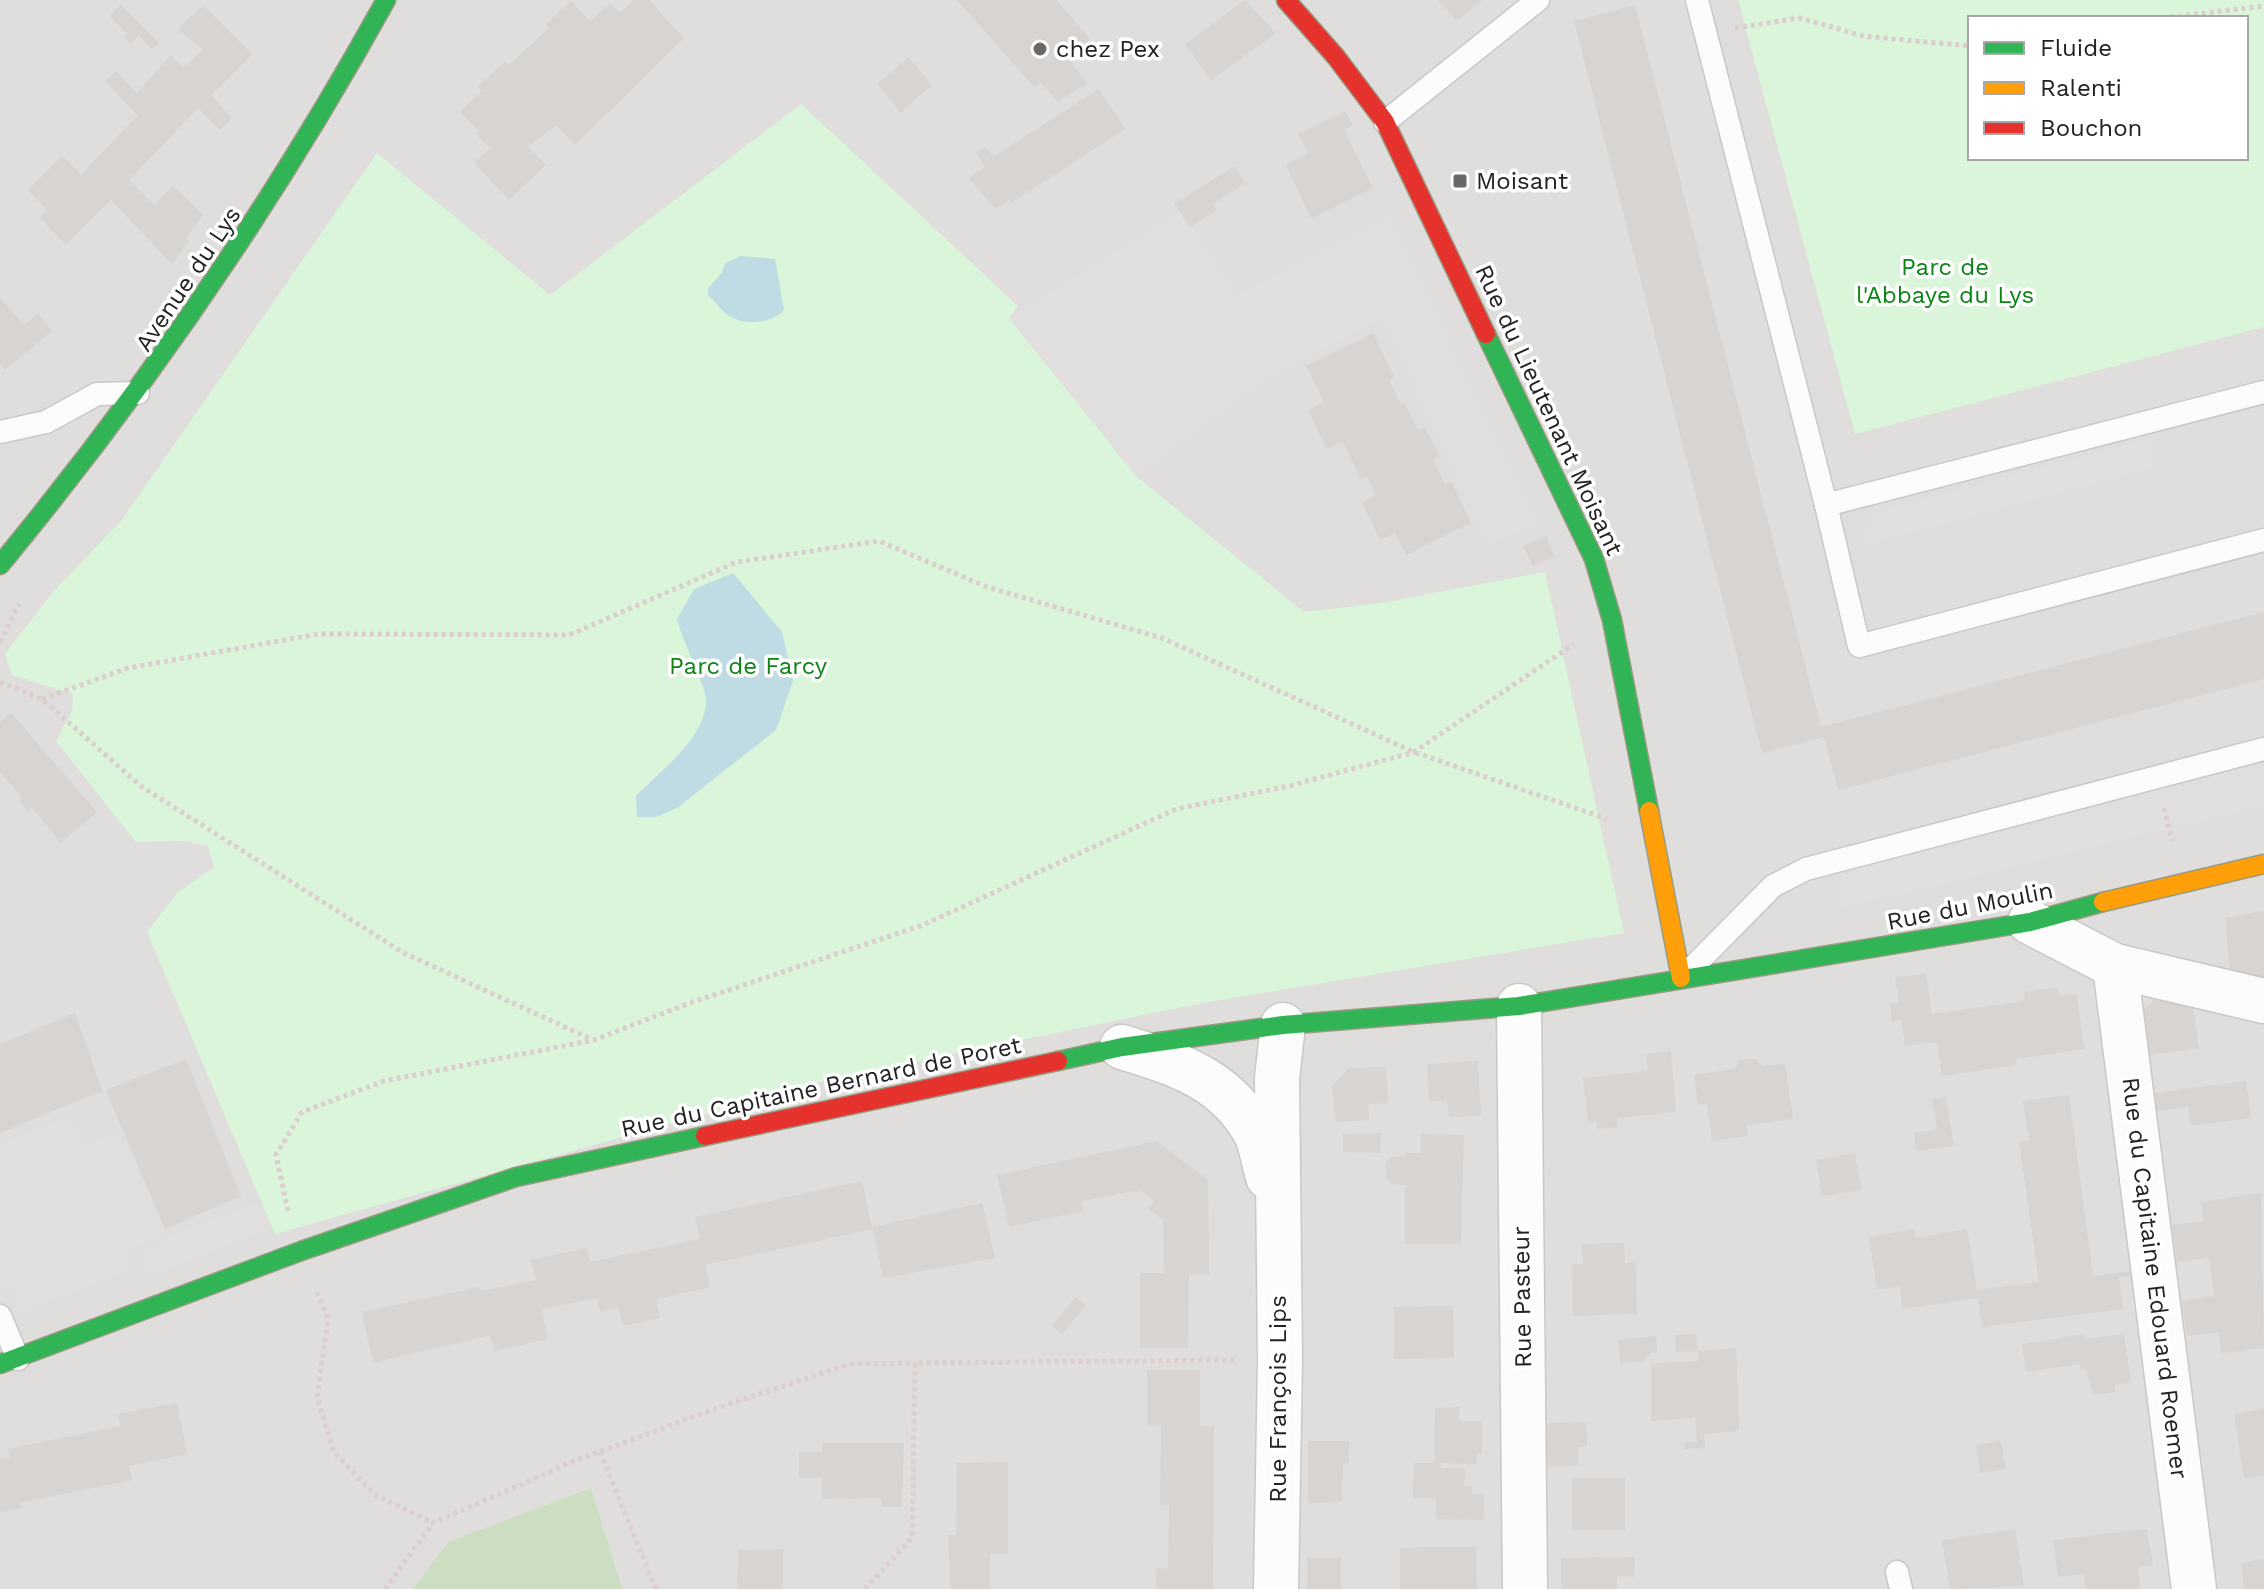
<svg xmlns="http://www.w3.org/2000/svg" width="2264" height="1589" font-family="'Work Sans',sans-serif">
	<style>
		.residential { fill: #dfdedc; fill-rule: evenodd }
		.forest { fill: #cbdec1 }
		.park { fill: #daf5da; fill-rule: evenodd }
		.parking { fill: #e0dfde }
		.water { fill: #bfdbe3 }
		.building { fill: #d7d4d2 }
		.lines { fill: none; stroke-linecap: round; stroke-linejoin: round }
		.lane-casing { stroke: #c9c8c7; stroke-width: 25 }
		.street-casing { stroke: #c9c8c7; stroke-width: 47 }
		.fast-casing { stroke: #999a82; stroke-width: 21 }
		.slow-casing { stroke: #999a82; stroke-width: 21 }
		.jam-casing { stroke: #999a82; stroke-width: 21 }
		.path { stroke: #dccecd; stroke-width: 5; stroke-dasharray: 4 4; stroke-linecap: butt }
		.lane { stroke: #fdfcfc; stroke-width: 22 }
		.street { stroke: #fdfcfc; stroke-width: 44 }
		.fast { stroke: #30b455; stroke-width: 18 }
		.slow { stroke: #ff9f0a; stroke-width: 18 }
		.jam { stroke: #e5322d; stroke-width: 18 }
		.poi-dot { fill: #6a6968; stroke: #fff; stroke-width: 3 }
		.labels { text-anchor: middle; dominant-baseline: central; stroke-width: 7; stroke-linejoin: round; paint-order: stroke }
		.poi-label { font-size: 24px; fill: #222; stroke: #fff; text-anchor: start }
		.park-label { font-size: 24px; fill: #0c8416; stroke: #fff }
		.street-label { font-size: 24px; fill: #222; stroke: #fff }
	</style>
	<rect width="100%" height="100%" fill="#f0eeeb"/>
	<!-- residential -->
	<path class="residential" d="M0 0H2264V1589H0ZM1970 18H2246V158H1970Z"/>
	<!-- forest -->
	<polygon class="forest" points="591,1488 622,1589 413,1589 448,1542"/>
	<!-- park -->
	<g class="park">
		<path d="M1738 0H2264V327L1855 434ZM2246 18V158H1970V18Z"/>
		<polygon points="801,104 1018,306 1009,318 1136,476 1304,612 1382,603 1545,572 1624,933 1208,1002 835,1078 275,1234 147,932 177,893 214,867 208,846 186,841 136,842 56,741 72,711 73,694 12,675 5,654 52,593 121,521 377,153 550,295"/>
	</g>
	<!-- parking -->
	<g class="parking">
		<polygon points="1180,212 1237,295 1388,217 1538,524 1487,545 1384,317 1262,382 1136,476 1009,318"/>
		<polygon points="2157,437 2153,468 1865,545 1872,513"/>
		<polygon points="2264,749 2264,806 1839,909 1842,859"/>
		<polygon points="69,1116 83,1144 120,1133 165,1235 125,1250 130,1270 21,1312 11,1288 0,1292 0,1144"/>
		<polygon points="261,1202 272,1228 149,1276 140,1253 158,1247 158,1240"/>
	</g>
	<!-- water -->
	<g class="water">
		<path d="M741 256 775 259 784 310C773 322 749 326 733 318 724 314 715 302 708 295V288L722 273 725 263Z"/>
		<path d="M733 573 782 632 793 681 776 730 677 808 656 817H637L636 796C661 770 717 729 704 690 696 666 684 644 677 619L694 589Z"/>
	</g>
	<!-- building -->
	<g class="building">
		<polygon points="633,0 649,0 684,38 575,145 556,125 528,147 546,165 509,200 474,163 493,146 489,147 476,134 479,131 460,112 482,91 478,86 506,61 509,65 549,28 546,24 571,1 590,21 610,4 620,13"/>
		<polygon points="957,0 1057,0 1090,39 1068,59 1087,83 1058,102 1041,83 1035,88"/>
		<polygon points="1245,0 1276,33 1211,80 1185,44"/>
		<polygon points="1438,0 1482,0 1457,21"/>
		<polygon points="121,5 159,43 152,49 139,35 130,44 124,37 128,34 110,16"/>
		<polygon points="203,5 252,54 211,95 232,118 220,130 198,108 129,180 154,205 173,186 203,215 186,238 189,241 172,264 111,200 66,244 40,218 47,210 28,190 62,156 81,175 138,115 105,81 116,71 137,93 171,55 183,68 203,50 178,29"/>
		<polygon points="1635,5 1821,727 2264,612 2264,679 1838,790 1824,737 1762,753 1574,21"/>
		<polygon points="909,57 932,85 901,112 877,84"/>
		<polygon points="1099,89 1125,129 1011,203 1009,200 995,209 969,178 985,167 976,153 986,147 993,157"/>
		<polygon points="1345,111 1353,125 1344,130 1373,188 1311,219 1286,164 1308,153 1298,134"/>
		<polygon points="1235,166 1245,183 1213,204 1217,210 1190,227 1174,204"/>
		<polygon points="0,297 24,325 38,314 52,331 5,370 0,363"/>
		<polygon points="1373,333 1394,377 1389,380 1401,405 1405,403 1418,430 1425,427 1439,455 1433,459 1445,484 1451,481 1471,523 1406,555 1395,533 1380,540 1362,502 1376,494 1367,476 1361,479 1343,442 1327,449 1308,410 1324,402 1306,366"/>
		<polygon points="1546,536 1555,556 1533,566 1523,546"/>
		<polygon points="11,713 97,812 58,845 59,840 32,808 28,812 18,800 22,797 0,772 0,722"/>
		<polygon points="2264,911 2264,977 2230,973 2225,918"/>
		<polygon points="1926,974 1932,1014 2025,1001 2024,992 2043,989 2058,988 2059,996 2077,994 2084,1049 2016,1059 2017,1065 1942,1076 1937,1042 1905,1046 1901,1020 1892,1021 1890,1004 1899,1002 1895,977"/>
		<polygon points="2158,997 2193,1006 2199,1048 2150,1055 2143,1010"/>
		<polygon points="75,1013 102,1091 0,1133 0,1044"/>
		<polygon points="1671,1051 1676,1112 1617,1118 1618,1127 1598,1129 1596,1121 1588,1122 1583,1078 1648,1071 1646,1054"/>
		<polygon points="186,1059 241,1196 165,1229 106,1090"/>
		<polygon points="1756,1059 1762,1066 1785,1064 1793,1119 1747,1125 1748,1136 1712,1141 1707,1104 1698,1105 1694,1075 1735,1069 1740,1060"/>
		<polygon points="1478,1061 1481,1116 1449,1117 1447,1100 1429,1101 1427,1064"/>
		<polygon points="1386,1067 1388,1103 1368,1104 1369,1120 1336,1122 1332,1086 1349,1068"/>
		<polygon points="2246,1081 2251,1118 2191,1126 2188,1107 2157,1111 2155,1093"/>
		<polygon points="2069,1095 2093,1276 2132,1271 2132,1275 2119,1277 2123,1309 1982,1327 1978,1298 1902,1309 1900,1286 1877,1290 1869,1237 1914,1229 1915,1238 1967,1229 1977,1290 2039,1282 2019,1142 2029,1140 2023,1101"/>
		<polygon points="1946,1097 1954,1146 1916,1151 1914,1133 1937,1129 1932,1099"/>
		<polygon points="1381,1133 1380,1153 1343,1152 1343,1134"/>
		<polygon points="1421,1134 1464,1135 1461,1244 1405,1244 1405,1185 1392,1184 1386,1178 1385,1163 1392,1157 1405,1156 1405,1153 1421,1153"/>
		<polygon points="1156,1141 1208,1180 1209,1275 1189,1274 1188,1348 1140,1348 1140,1273 1164,1273 1163,1220 1148,1208 1154,1201 1140,1190 1081,1201 1083,1211 1009,1227 997,1175"/>
		<polygon points="1855,1153 1861,1190 1822,1196 1816,1160"/>
		<polygon points="862,1181 872,1227 982,1203 995,1258 883,1278 873,1229 705,1265 710,1287 656,1299 660,1318 623,1326 619,1307 600,1311 597,1298 542,1309 548,1339 494,1351 490,1335 373,1363 362,1312 480,1287 481,1291 536,1280 531,1260 587,1248 590,1262 700,1239 695,1217"/>
		<polygon points="2261,1193 2264,1348 2221,1353 2219,1332 2187,1336 2182,1301 2214,1296 2209,1257 2177,1262 2172,1225 2204,1221 2201,1202"/>
		<polygon points="1624,1243 1625,1263 1636,1262 1637,1314 1573,1316 1572,1264 1583,1264 1582,1244"/>
		<polygon points="1076,1297 1086,1305 1062,1334 1052,1326"/>
		<polygon points="1453,1306 1454,1358 1394,1359 1394,1307"/>
		<polygon points="1696,1334 1698,1351 1736,1348 1739,1431 1704,1434 1705,1448 1685,1449 1684,1442 1697,1442 1695,1418 1651,1421 1651,1364 1698,1361 1698,1351 1676,1352 1675,1335"/>
		<polygon points="2084,1334 2084,1339 2124,1334 2131,1382 2115,1385 2115,1392 2093,1395 2086,1368 2081,1369 2080,1364 2026,1372 2022,1344"/>
		<polygon points="1656,1336 1657,1353 1651,1353 1643,1362 1620,1363 1618,1340"/>
		<polygon points="1147,1370 1200,1370 1200,1426 1214,1426 1213,1589 1156,1589 1156,1568 1168,1569 1169,1505 1160,1504 1161,1426 1147,1425"/>
		<polygon points="177,1403 187,1454 129,1466 132,1480 19,1503 21,1508 0,1512 0,1459 10,1457 8,1449 120,1426 118,1414"/>
		<polygon points="1459,1407 1459,1421 1482,1421 1482,1454 1477,1454 1477,1464 1440,1463 1441,1468 1465,1468 1464,1486 1472,1486 1472,1494 1484,1494 1484,1520 1436,1519 1436,1498 1413,1498 1414,1463 1434,1463 1435,1408"/>
		<polygon points="2264,1409 2264,1476 2244,1478 2234,1414"/>
		<polygon points="1586,1422 1587,1446 1578,1447 1578,1466 1540,1467 1540,1448 1547,1448 1547,1423"/>
		<polygon points="1308,1441 1349,1441 1349,1463 1343,1464 1342,1502 1308,1503"/>
		<polygon points="2001,1441 2006,1469 1980,1473 1976,1445"/>
		<polygon points="822,1443 904,1443 902,1507 881,1507 881,1498 822,1499 822,1478 799,1478 799,1452 822,1452"/>
		<polygon points="1008,1462 1008,1554 990,1554 990,1589 951,1589 948,1535 956,1535 957,1463"/>
		<rect x="1572" y="1478" width="53" height="52"/>
		<polygon points="2015,1529 2024,1586 1950,1589 1942,1540"/>
		<polygon points="2147,1529 2153,1565 2138,1567 2140,1589 2086,1589 2084,1574 2058,1577 2053,1540"/>
		<polygon points="1431,1547 1476,1547 1477,1589 1400,1589 1400,1548"/>
		<polygon points="783,1549 783,1589 737,1589 738,1550"/>
		<polygon points="1635,1557 1634,1577 1617,1576 1617,1589 1561,1589 1561,1558"/>
		<rect x="1307" y="1558" width="34" height="31"/>
		<polygon points="2264,1559 2264,1589 2244,1589 2241,1563"/>
	</g>
	<g class="lines">
		<!-- lane casing -->
		<g class="lane-casing">
			<g id="lane">
				<polyline points="1697,0 1826,505 2264,392"/>
				<polyline points="1385,122 1538,0"/>
				<polyline points="0,432 46,422 97,394 138,393"/>
				<polyline points="1826,505 1859,646 2264,540"/>
				<polyline points="1686,974 1773,886 1806,869 2264,749"/>
				<polyline points="0,1316 18,1359"/>
				<polyline points="1897,1572 1901,1589"/>
			</g>
		</g>
		<!-- street casing -->
		<g class="street-casing">
			<g id="street">
				<polyline points="2030,922 2115,966 2264,1001"/>
				<polyline points="2115,966 2194,1589"/>
				<polyline points="1519,1006 1525,1589"/>
				<path d="M1122 1047C1177 1064 1227 1079 1256 1134 1262 1147 1264 1164 1268 1177"/>
				<polyline points="1276,1589 1280,1360 1277,1078 1283,1025"/>
			</g>
		</g>
		<!-- fast casing -->
		<g class="fast-casing">
			<g id="fast">
				<polyline points="1486,334 1594,559 1612,620 1649,811"/>
				<path d="M0 565C146 388 275 201 386 0"/>
				<polyline points="1058,1061 1122,1047 1283,1025 1519,1006 2030,922 2103,902"/>
				<polyline points="0,1364 301,1251 516,1177 705,1136"/>
			</g>
		</g>
		<!-- slow casing -->
		<g class="slow-casing">
			<g id="slow">
				<polyline points="1649,811 1681,978"/>
				<polyline points="2103,902 2264,864"/>
			</g>
		</g>
		<!-- jam casing -->
		<g class="jam-casing">
			<g id="jam">
				<polyline points="1286,0 1336,57 1385,122 1486,334"/>
				<polyline points="705,1136 1058,1061"/>
			</g>
		</g>
		<!-- path -->
		<g class="path">
			<polyline points="2162,18 2264,6"/>
			<polyline points="1735,28 1800,18 1863,36 1970,46"/>
			<polyline points="0,642 19,604"/>
			<polyline points="0,682 42,699 142,787 402,952 591,1039"/>
			<polyline points="42,699 128,668 318,634 569,635 737,562 879,541 987,587 1162,638 1414,752 1607,819"/>
			<polyline points="2164,808 2172,841"/>
			<polyline points="288,1211 276,1155 302,1112 384,1081 594,1040 690,1003 923,925 1176,809 1289,786 1414,752 1574,644"/>
			<polyline points="317,1292 328,1318 317,1398 334,1452 374,1494 433,1523"/>
			<polyline points="600,1452 656,1589"/>
			<polyline points="385,1589 433,1523 577,1460 714,1409 849,1364 915,1363"/>
			<polyline points="865,1589 912,1538 915,1363 1239,1360"/>
		</g>
		<!-- lane -->
		<use href="#lane" class="lane"/>
		<!-- street -->
		<use href="#street" class="street"/>
		<!-- fast -->
		<use href="#fast" class="fast"/>
		<!-- slow -->
		<use href="#slow" class="slow"/>
		<!-- jam -->
		<use href="#jam" class="jam"/>
	</g>
	<!-- markers -->
	<g class="poi-dot">
		<circle cx="1040" cy="49" r="8"/>
		<rect x="1452" y="173" width="16" height="16" rx="4"/>
	</g>
	<g class="labels">
		<!-- poi labels -->
		<g class="poi-label">
			<text x="1056" y="49">chez Pex</text>
			<text x="1476" y="181">Moisant</text>
		</g>
		<!-- park labels -->
		<g class="park-label">
			<text x="1945" y="267">Parc de<tspan x="1945" dy="28">l'Abbaye du Lys</tspan></text>
			<text x="748" y="666">Parc de Farcy</text>
		</g>
		<!-- street labels -->
		<g class="street-label">
			<text transform="translate(188 279) rotate(-56)">Avenue du Lys</text>
			<text transform="translate(1549 410) rotate(65)">Rue du Lieutenant Moisant</text>
			<text transform="translate(1970 906) rotate(-11)">Rue du Moulin</text>
			<text transform="translate(821 1087) rotate(-12)">Rue du Capitaine Bernard de Poret</text>
			<text transform="translate(2155 1278) rotate(83)">Rue du Capitaine Edouard Roemer</text>
			<text transform="translate(1522 1297) rotate(-91)">Rue Pasteur</text>
			<text transform="translate(1278 1399) rotate(-90)">Rue François Lips</text>
		</g>
	</g>
	<!-- legend -->
	<rect x="1968" y="16" width="280" height="144" fill="#ffffff" stroke="#a7a7a7" stroke-width="2"/>
	<rect x="1984" y="42" width="40" height="12" fill="#30b455" stroke="#a7a7a7" stroke-width="2"/>
	<text x="2040" y="56" font-size="24" fill="#222222">Fluide</text>
	<rect x="1984" y="82" width="40" height="12" fill="#ff9f0a" stroke="#a7a7a7" stroke-width="2"/>
	<text x="2040" y="96" font-size="24" fill="#222222">Ralenti</text>
	<rect x="1984" y="122" width="40" height="12" fill="#e5322d" stroke="#a7a7a7" stroke-width="2"/>
	<text x="2040" y="136" font-size="24" fill="#222222">Bouchon</text>
</svg>
